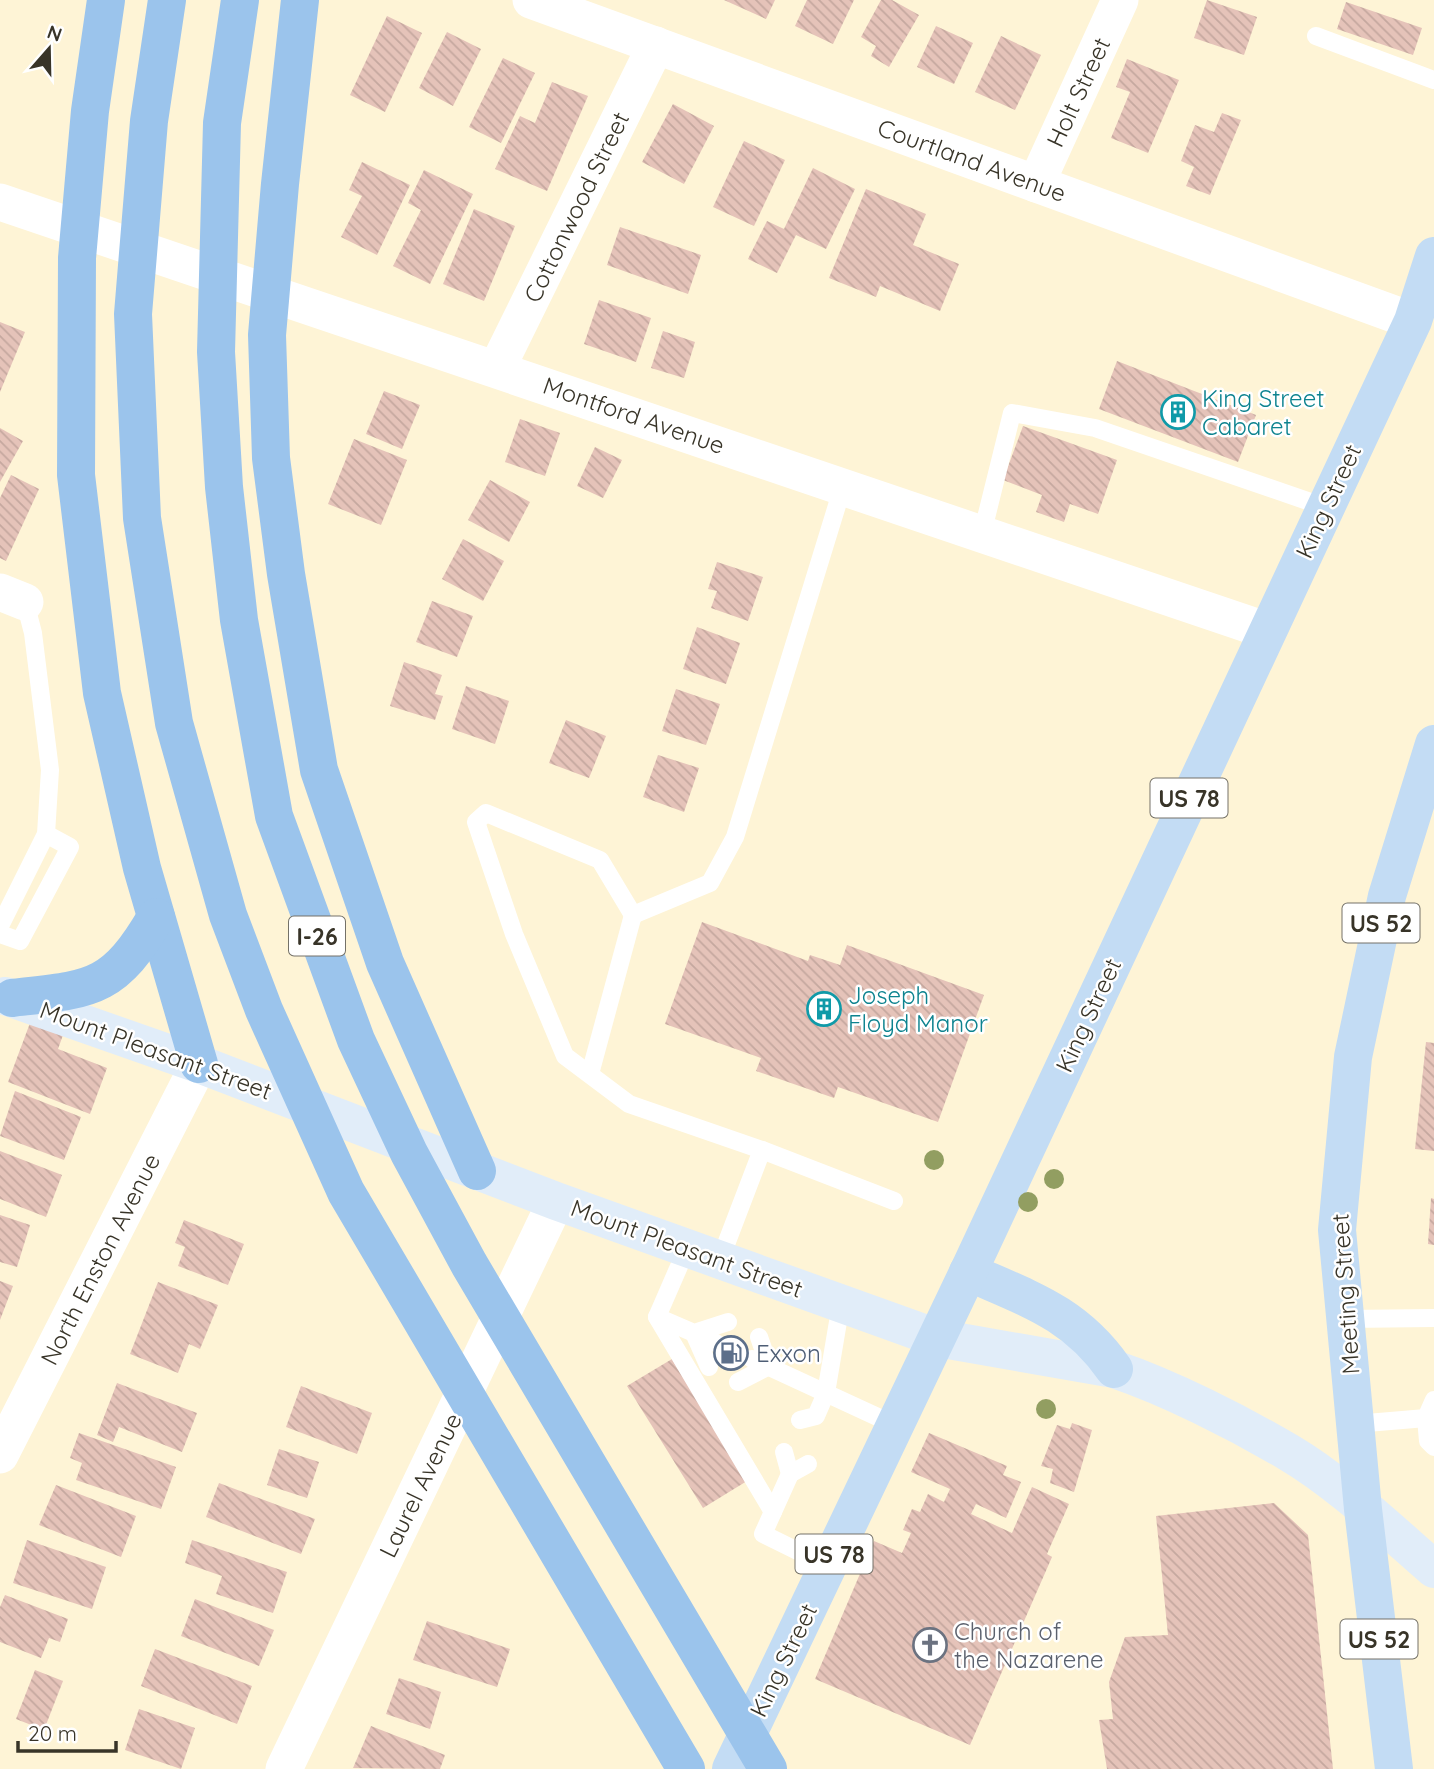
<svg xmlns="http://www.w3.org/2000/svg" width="1434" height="1769" font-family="Quicksand,sans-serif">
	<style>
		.building { fill: url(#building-back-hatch) }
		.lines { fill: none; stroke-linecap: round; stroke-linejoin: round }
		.service { stroke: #fff; stroke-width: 18 }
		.minor { stroke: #fff; stroke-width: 37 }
		.secondary { stroke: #e1edf9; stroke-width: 38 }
		.primary { stroke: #c3dcf4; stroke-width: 38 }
		.motorway { stroke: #9bc4ec; stroke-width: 38 }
		.tree { fill: #929e61 }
		.labels { text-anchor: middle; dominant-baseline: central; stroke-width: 5; stroke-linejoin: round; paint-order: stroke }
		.shield { fill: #fff; stroke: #747168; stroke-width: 2 }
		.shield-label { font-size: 23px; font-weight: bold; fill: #383428 }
		.street-label { font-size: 24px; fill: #383428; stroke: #fff }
		.culture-label { font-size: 24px; fill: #0d838f; stroke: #fff; text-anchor: start }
		.service-label { font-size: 24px; fill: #4e5e75; stroke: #fff; text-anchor: start }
		.worship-label { font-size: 24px; fill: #5b616d; stroke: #fff; text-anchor: start }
	</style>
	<defs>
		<pattern id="building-back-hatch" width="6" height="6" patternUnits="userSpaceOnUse" patternTransform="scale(1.75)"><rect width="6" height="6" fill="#e5c3b9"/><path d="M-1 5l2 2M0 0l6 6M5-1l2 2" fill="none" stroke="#c5a89f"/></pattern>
	</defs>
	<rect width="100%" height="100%" fill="#fef4d6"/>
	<!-- building -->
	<g class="building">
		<polygon points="724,0 775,0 766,19"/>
		<polygon points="807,0 854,0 833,44 795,26"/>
		<polygon points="881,0 892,0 919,15 889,67 871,56 876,46 861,37"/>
		<polygon points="1207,0 1257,17 1244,55 1194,38"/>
		<polygon points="1346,2 1422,28 1413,55 1337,29"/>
		<polygon points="387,16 422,33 385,112 350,95"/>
		<polygon points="936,26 973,43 954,84 917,67"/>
		<polygon points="447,32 481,49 453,106 419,88"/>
		<polygon points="1001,36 1041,55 1015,110 975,92"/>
		<polygon points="503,58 535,73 501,143 469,127"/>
		<polygon points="1127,59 1179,80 1148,153 1111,138 1130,92 1116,87"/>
		<polygon points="552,82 588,96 547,191 495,169 520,116 535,123"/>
		<polygon points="673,104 714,126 684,184 642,162"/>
		<polygon points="1222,113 1241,120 1210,195 1186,186 1194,167 1181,161 1195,125 1214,132"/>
		<polygon points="744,141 785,160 754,226 713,207"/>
		<polygon points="362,162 410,185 377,255 341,237 362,196 349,190"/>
		<polygon points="813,168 855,189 826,249 796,235 777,273 748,259 767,221 784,229"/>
		<polygon points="424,170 473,194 430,284 393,266 421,210 408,203"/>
		<polygon points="866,189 926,214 913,245 959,264 940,311 880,286 876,297 829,278"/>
		<polygon points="474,209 515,226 484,301 443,284"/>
		<polygon points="620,227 701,255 688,294 607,265"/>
		<polygon points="599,300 651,318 636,362 584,344"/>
		<polygon points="0,322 25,332 0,392"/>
		<polygon points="663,331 695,342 684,378 651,368"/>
		<polygon points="1117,361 1256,415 1238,462 1099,409"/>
		<polygon points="384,391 420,405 402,449 366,434"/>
		<polygon points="520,419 560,433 545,476 505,462"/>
		<polygon points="1023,426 1117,460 1098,514 1070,504 1064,522 1036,512 1042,495 1003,480"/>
		<polygon points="0,428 23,441 0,482"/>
		<polygon points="354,439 407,460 381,525 328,504"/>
		<polygon points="595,447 622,460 603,498 577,486"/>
		<polygon points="11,475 39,489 6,561 0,558 0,498"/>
		<polygon points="490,480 530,502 509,542 468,520"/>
		<polygon points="463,539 504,561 483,601 442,579"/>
		<polygon points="717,562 763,577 748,621 711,608 717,591 708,589"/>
		<polygon points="432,601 473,616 457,657 416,642"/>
		<polygon points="697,627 740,643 726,684 683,669"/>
		<polygon points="404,662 442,675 435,694 443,696 435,720 390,706"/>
		<polygon points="466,686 509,701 495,744 452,729"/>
		<polygon points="676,689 720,704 706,745 662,731"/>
		<polygon points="566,720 606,736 589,778 549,763"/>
		<polygon points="658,755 699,768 684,812 643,797"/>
		<polygon points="702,922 808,961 810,955 840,965 847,945 984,995 938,1122 838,1087 834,1098 756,1071 761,1058 665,1024"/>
		<polygon points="30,1023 63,1035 58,1049 107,1068 90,1114 8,1082"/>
		<polygon points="1426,1042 1434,1043 1434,1151 1415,1149"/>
		<polygon points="15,1091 81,1117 64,1160 0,1136"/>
		<polygon points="0,1151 62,1175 46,1217 0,1199"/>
		<polygon points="1431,1198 1434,1199 1434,1245 1428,1244"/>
		<polygon points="0,1215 30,1225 17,1267 0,1262"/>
		<polygon points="184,1220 244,1244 228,1285 178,1266 185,1247 175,1243"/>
		<polygon points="0,1281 13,1286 0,1320"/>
		<polygon points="158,1282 218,1305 200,1349 189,1344 178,1373 130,1354"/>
		<polygon points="672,1359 747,1481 703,1508 627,1386"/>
		<polygon points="117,1383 197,1413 182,1452 119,1427 113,1442 97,1435"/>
		<polygon points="301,1386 372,1413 357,1454 286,1427"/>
		<polygon points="1072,1423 1092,1430 1074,1492 1050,1483 1053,1469 1041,1466 1057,1425 1070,1429"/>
		<polygon points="79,1433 176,1467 161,1509 76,1480 82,1463 70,1458"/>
		<polygon points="929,1433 1007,1466 1003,1475 1021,1482 1006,1518 976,1504 971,1514 1012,1533 1032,1487 1069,1504 1047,1554 1052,1557 970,1745 815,1679 874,1541 902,1553 911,1533 903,1530 912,1509 920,1512 928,1494 944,1502 950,1489 911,1472"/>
		<polygon points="279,1449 319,1462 307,1498 267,1485"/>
		<polygon points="219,1483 315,1519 301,1554 206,1517"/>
		<polygon points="56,1485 136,1516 121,1557 39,1525"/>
		<polygon points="1274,1503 1308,1535 1333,1769 1107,1769 1099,1720 1113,1719 1109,1682 1125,1637 1168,1635 1156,1516"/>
		<polygon points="27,1540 106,1567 92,1609 13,1583"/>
		<polygon points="192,1540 287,1572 273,1613 216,1594 222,1576 185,1563"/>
		<polygon points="5,1595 68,1619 60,1642 49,1638 41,1658 0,1642 0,1607"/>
		<polygon points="195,1599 274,1630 259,1666 181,1636"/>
		<polygon points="427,1621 510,1649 497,1687 413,1660"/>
		<polygon points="155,1649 252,1686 237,1724 141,1686"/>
		<polygon points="35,1670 63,1681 44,1730 16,1719"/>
		<polygon points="399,1678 441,1692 430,1729 386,1714"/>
		<polygon points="139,1709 195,1728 181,1769 125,1750"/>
		<polygon points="371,1726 445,1755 440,1769 353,1768"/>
	</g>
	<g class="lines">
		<!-- service -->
		<g class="service">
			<polyline points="1316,36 1434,80"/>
			<polyline points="982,534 1012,413 1095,428 1325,507"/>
			<polyline points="0,926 46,834 50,770 33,633 25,602"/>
			<polyline points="0,934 20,941 70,847 46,834"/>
			<polyline points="590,1074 633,915"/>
			<polyline points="762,1150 894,1201"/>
			<polyline points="687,1248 657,1317 694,1333 728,1322"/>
			<polyline points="720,1260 762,1150 629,1104 565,1056 514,934 476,822 486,813 600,860 633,915 710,883 735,837 843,486"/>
			<polyline points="657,1317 773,1512"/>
			<polyline points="1345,1319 1434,1318"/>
			<polyline points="759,1337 769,1366"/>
			<polyline points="752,1359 895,1425"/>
			<polyline points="709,1367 694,1333 716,1343"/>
			<polyline points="738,1382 769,1366"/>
			<polyline points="1426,1418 1428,1441 1434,1447"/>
			<polyline points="800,1420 816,1416 826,1393 841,1304"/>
			<polyline points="1355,1424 1426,1418 1434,1400"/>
			<polyline points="784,1452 790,1474 808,1464"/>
			<polyline points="790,1474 763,1534 828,1566"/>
		</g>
		<!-- minor -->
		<g class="minor">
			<polyline points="531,0 1413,321"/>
			<polyline points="1036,184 1120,0"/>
			<polyline points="0,202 1268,631"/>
			<polyline points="497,368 656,45"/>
			<polyline points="0,592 25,602"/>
			<polyline points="0,1455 199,1064"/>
			<polyline points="284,1769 556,1201"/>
		</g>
		<!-- secondary -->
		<path class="secondary" d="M5 996 199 1064 556 1201 937 1338 1114 1369C1170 1388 1237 1422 1288 1452 1339 1482 1389 1530 1434 1569"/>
		<!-- primary -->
		<g class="primary">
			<path d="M968 1272C1029 1299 1075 1313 1114 1369"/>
			<polyline points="731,1769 972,1264 1413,321 1434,256"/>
			<polyline points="1394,1769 1363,1509 1337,1230 1353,1057 1387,896 1434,744"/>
		</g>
		<!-- motorway -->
		<g class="motorway">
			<polyline points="106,0 90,111 77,258 76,475 102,693 142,868 199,1064"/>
			<polyline points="167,0 149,121 133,314 142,518 174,723 228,915 264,1010 346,1192 686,1769"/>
			<polyline points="240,0 222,123 216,352 224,487 239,620 274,816 356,1040 409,1153 469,1264 768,1769"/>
			<polyline points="300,0 280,184 267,335 271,458 286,574 319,770 385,963 477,1171"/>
			<path d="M12 998C91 989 113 991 156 917"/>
		</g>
	</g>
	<!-- trees -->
	<g class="tree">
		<circle cx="934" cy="1160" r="10"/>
		<circle cx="1054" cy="1179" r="10"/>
		<circle cx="1028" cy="1202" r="10"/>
		<circle cx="1046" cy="1409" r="10"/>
	</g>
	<!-- icons -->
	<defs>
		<g id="building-ring" transform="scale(1.75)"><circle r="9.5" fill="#fff" stroke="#0f9aa8" stroke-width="1.5"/><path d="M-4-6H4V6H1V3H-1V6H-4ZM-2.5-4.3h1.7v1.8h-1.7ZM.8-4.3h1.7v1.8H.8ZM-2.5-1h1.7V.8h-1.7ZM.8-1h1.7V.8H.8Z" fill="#0f9aa8"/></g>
		<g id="fuel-ring" transform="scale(1.75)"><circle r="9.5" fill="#fff" stroke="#5c6f8a" stroke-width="1.5"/><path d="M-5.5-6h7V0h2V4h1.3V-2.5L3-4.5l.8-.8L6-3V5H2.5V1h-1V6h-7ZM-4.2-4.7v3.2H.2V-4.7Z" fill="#5c6f8a"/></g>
		<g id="church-ring" transform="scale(1.75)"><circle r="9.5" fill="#fff" stroke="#6b7280" stroke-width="1.5"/><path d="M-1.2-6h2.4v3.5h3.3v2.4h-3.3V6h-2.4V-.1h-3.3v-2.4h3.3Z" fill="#6b7280"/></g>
	</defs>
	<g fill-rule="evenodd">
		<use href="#building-ring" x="1178" y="412"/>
		<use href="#building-ring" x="824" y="1009"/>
		<use href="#fuel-ring" x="731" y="1353"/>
		<use href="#church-ring" x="930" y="1645"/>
	</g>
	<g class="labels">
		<!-- shield labels -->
		<g class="shield">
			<rect x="1150.5" y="778.5" width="77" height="39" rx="5"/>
			<rect x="1342.5" y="903.5" width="77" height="39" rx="5"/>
			<rect x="289" y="916.5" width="56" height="39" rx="5"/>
			<rect x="795.5" y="1534.5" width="77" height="39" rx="5"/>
			<rect x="1340.5" y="1619.5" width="77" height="39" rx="5"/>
		</g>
		<g class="shield-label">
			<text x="1189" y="798">US 78</text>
			<text x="1381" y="923">US 52</text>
			<text x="317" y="936">I-26</text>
			<text x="834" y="1554">US 78</text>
			<text x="1379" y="1639">US 52</text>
		</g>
		<!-- street labels -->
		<g class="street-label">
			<text transform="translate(1078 92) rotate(-65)">Holt Street</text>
			<text transform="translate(972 160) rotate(20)">Courtland Avenue</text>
			<text transform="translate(576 207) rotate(-64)">Cottonwood Street</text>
			<text transform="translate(634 415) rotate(19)">Montford Avenue</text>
			<text transform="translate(1328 501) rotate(-65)">King Street</text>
			<text transform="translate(1088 1015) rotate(-65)">King Street</text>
			<text transform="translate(156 1050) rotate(20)">Mount Pleasant Street</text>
			<text transform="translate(687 1248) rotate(20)">Mount Pleasant Street</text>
			<text transform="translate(100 1259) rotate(-63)">North Enston Avenue</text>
			<text transform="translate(1345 1294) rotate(-94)">Meeting Street</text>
			<text transform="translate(420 1485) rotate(-64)">Laurel Avenue</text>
			<text transform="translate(783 1660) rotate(-64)">King Street</text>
		</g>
		<!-- culture labels -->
		<g class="culture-label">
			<text x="1202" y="398">King Street<tspan x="1202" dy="28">Cabaret</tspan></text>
			<text x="848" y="995">Joseph<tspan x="848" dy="28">Floyd Manor</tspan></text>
		</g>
		<!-- service labels -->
		<g class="service-label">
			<text x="756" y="1353">Exxon</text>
		</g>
		<!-- worship labels -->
		<g class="worship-label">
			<text x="954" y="1631">Church of<tspan x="954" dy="28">the Nazarene</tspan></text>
		</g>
	</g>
	<!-- north arrow -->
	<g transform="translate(49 49) rotate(20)" stroke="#ffffff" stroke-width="5" paint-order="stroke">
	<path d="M0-5L12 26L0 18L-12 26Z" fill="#383428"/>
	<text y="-10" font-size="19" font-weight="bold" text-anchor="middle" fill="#383428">N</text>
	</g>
	<!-- scale -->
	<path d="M18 1741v10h98v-10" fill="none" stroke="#383428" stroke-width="3.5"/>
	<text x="28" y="1741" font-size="21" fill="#383428" stroke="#ffffff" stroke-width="5" paint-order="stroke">20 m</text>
</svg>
